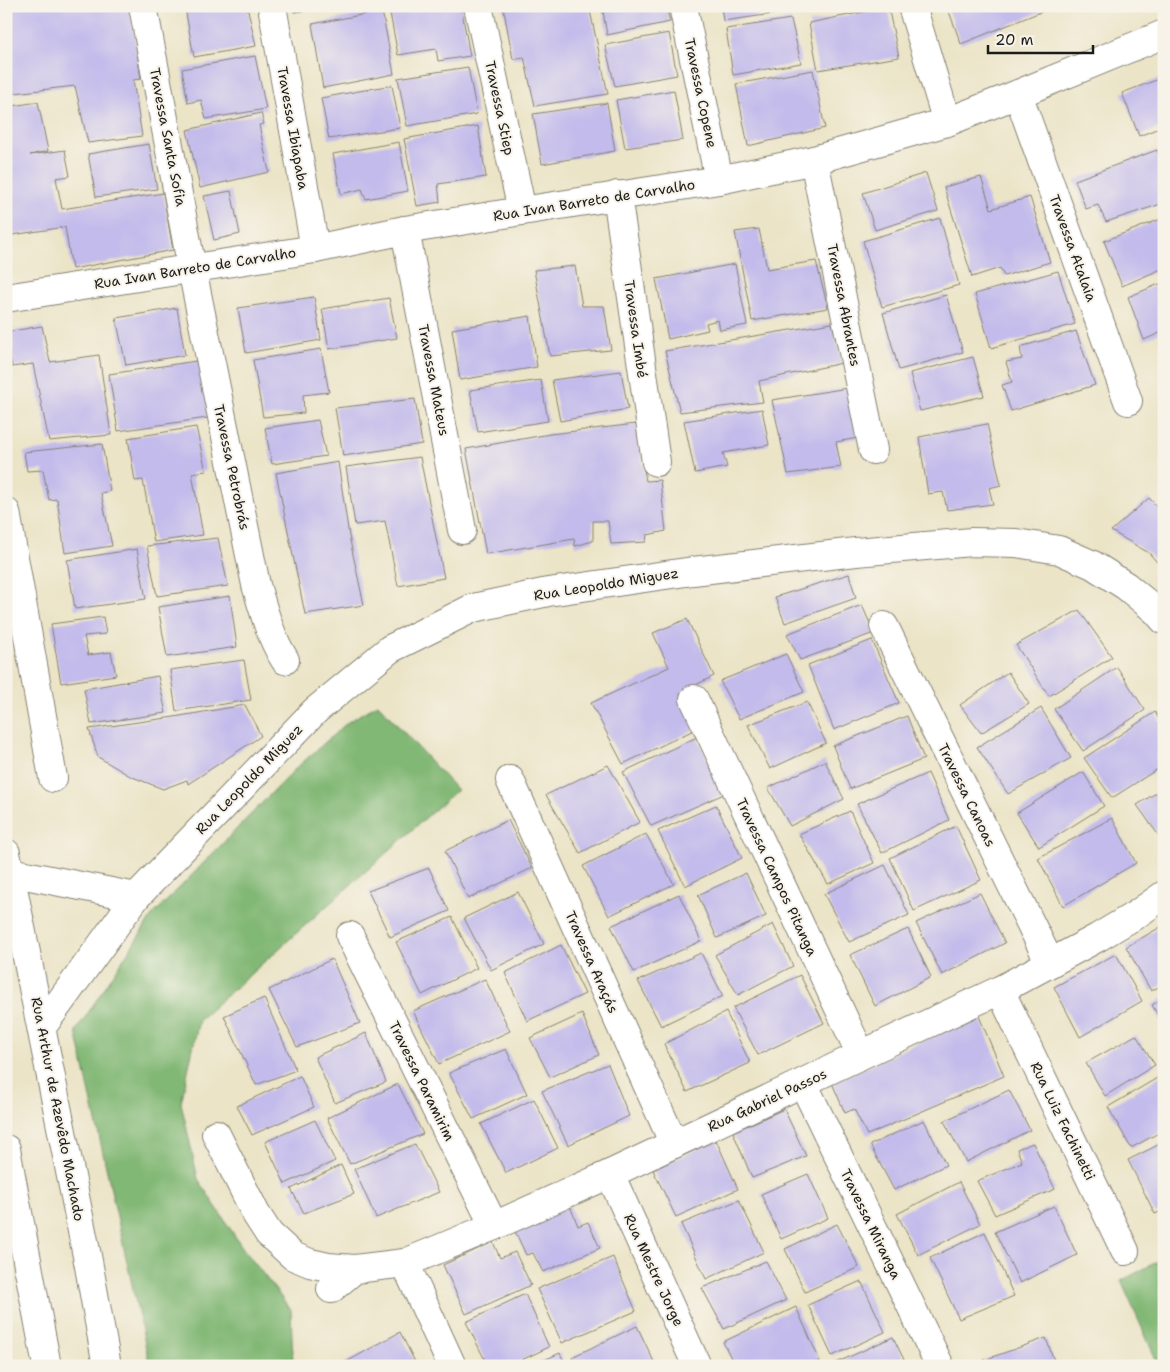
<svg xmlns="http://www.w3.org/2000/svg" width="1170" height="1372" font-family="'Shantell Sans',sans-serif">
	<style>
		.forest { fill: #81b874; stroke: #4e6a48 }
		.building { fill: #c3bbeb }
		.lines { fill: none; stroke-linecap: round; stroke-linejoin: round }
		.minor-casing { stroke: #848072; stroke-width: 30 }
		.tertiary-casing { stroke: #848072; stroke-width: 30 }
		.minor { stroke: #fff; stroke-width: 28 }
		.tertiary { stroke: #fff; stroke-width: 28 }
		.labels { text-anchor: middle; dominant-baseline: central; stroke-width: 4; stroke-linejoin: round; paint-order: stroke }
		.street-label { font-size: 14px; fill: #1c1c1c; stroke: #f7f3e8 }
	</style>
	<rect width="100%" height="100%" fill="#f7f3e8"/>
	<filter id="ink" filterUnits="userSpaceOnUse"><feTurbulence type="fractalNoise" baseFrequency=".02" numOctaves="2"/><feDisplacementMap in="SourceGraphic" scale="10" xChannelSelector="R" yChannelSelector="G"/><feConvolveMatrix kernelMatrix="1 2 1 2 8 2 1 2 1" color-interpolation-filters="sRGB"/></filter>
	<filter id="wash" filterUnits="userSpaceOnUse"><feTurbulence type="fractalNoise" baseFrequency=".0096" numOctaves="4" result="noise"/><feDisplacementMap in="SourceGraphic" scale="20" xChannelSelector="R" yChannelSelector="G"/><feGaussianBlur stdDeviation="1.12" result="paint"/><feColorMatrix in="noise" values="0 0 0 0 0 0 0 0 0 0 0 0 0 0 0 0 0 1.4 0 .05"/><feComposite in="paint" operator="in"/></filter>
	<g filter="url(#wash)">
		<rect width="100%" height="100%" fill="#ebe4c7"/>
		<!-- forest -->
		<g class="forest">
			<polygon points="378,704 457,790 199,1020 181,1103 198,1179 242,1247 291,1310 293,1366 150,1366 76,1031 152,916 293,771 348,722"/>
			<polygon points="1164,1258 1164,1366 1159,1366 1121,1281"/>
		</g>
		<g id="blocks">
			<!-- building -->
			<g class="building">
				<polygon points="6,6 130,6 141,79 133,80 142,136 88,143 75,86 6,94"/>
				<polygon points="200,6 247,6 256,46 194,57 185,8"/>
				<polygon points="294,6 331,6 331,7 294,12"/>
				<polygon points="398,6 461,6 470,56 438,61 436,49 398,55 389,8"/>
				<polygon points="503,6 589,6 608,94 535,106 524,57 513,59"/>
				<polygon points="602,6 666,6 670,22 607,35"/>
				<polygon points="721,6 793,6 794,11 723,21"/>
				<polygon points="803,6 826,6 826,7 804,12"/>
				<polygon points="947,6 1041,6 1043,11 961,44"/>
				<polygon points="888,7 899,57 818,70 809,23"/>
				<polygon points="382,11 394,74 323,88 312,24"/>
				<polygon points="791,19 801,63 733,75 726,29"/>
				<polygon points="669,33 677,75 615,86 605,45"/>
				<polygon points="255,56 266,109 206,119 201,100 188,103 182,69"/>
				<polygon points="468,67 477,114 407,126 398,78"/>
				<polygon points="813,70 825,128 748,146 736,84"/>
				<polygon points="1164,77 1164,126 1139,136 1122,93"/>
				<polygon points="392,85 400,128 329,139 321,98"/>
				<polygon points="674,90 683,140 625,148 616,100"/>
				<polygon points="38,102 48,151 30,155 65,150 70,176 56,178 62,209 163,193 173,250 72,269 65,227 6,236 6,107"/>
				<polygon points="607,103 615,151 542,164 533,114"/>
				<polygon points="261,113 264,124 259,125 269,172 200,188 187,130"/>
				<polygon points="478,126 486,177 438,184 440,202 417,206 404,139"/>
				<polygon points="399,142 408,191 366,199 362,189 341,194 333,154"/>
				<polygon points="149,144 157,189 96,197 88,154"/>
				<polygon points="1157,150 1164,166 1164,203 1106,222 1098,205 1086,209 1075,180"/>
				<polygon points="926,173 938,211 875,230 863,193"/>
				<polygon points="981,177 991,209 1030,197 1050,262 1004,276 1000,268 972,277 944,187"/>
				<polygon points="231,191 240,234 214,240 204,196"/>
				<polygon points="940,218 959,285 882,307 863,241"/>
				<polygon points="1161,219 1164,225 1164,268 1122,286 1104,241"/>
				<polygon points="759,229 767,269 816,261 828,308 752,321 735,232"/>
				<polygon points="735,264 747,325 720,330 718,320 706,323 708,330 668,339 656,279"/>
				<polygon points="575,266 582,306 604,306 611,350 550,356 534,270"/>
				<polygon points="1058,271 1075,324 991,348 975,294"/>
				<polygon points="1164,282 1164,331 1144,340 1128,297"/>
				<polygon points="946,295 963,352 899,370 883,313"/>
				<polygon points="314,297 321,340 246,353 238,308"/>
				<polygon points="389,298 397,338 329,349 322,309"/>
				<polygon points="177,308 185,355 126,365 116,318"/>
				<polygon points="530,316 537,367 460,380 452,329"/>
				<polygon points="832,323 842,363 759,381 763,402 680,412 665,351"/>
				<polygon points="42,326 50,362 99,355 111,435 49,441 33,364 12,367 6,338 6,332"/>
				<polygon points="1076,331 1095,385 1011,411 1002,385 1012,382 1006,362 1022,359 1020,347"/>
				<polygon points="321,349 329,392 303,395 304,413 263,417 253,360"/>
				<polygon points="973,357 984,396 920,411 910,373"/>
				<polygon points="203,360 214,417 118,431 109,374"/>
				<polygon points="621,371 628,409 560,421 552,380"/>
				<polygon points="541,380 548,421 478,432 470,390"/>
				<polygon points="848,388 858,438 836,442 841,467 788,474 772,400"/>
				<polygon points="415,399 422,444 343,456 335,408"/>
				<polygon points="762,409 769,445 723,453 727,467 695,473 684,421"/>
				<polygon points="318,420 326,456 272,464 265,428"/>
				<polygon points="636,424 646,481 660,480 666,531 647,535 646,542 611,544 608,521 593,521 593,541 575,546 574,539 486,554 466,449 550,434"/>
				<polygon points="987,424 1001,485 989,488 993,504 947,510 943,492 928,494 919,437"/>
				<polygon points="196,427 206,471 192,473 203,535 154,542 143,480 135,481 128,438"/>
				<polygon points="102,444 110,491 101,493 112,546 65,553 57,499 49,500 43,470 27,471 24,452"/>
				<polygon points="420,457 444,578 398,586 385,521 355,525 346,467"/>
				<polygon points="338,462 349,536 364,605 305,614 276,473"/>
				<polygon points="1149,498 1164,513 1164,570 1149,553 1111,531"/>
				<polygon points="218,538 228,586 157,596 147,546"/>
				<polygon points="137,549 146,599 75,609 67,560"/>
				<polygon points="849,574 856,598 785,623 775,597"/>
				<polygon points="230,596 237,647 167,657 158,607"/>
				<polygon points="862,605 874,633 800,660 787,634"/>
				<polygon points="1079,610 1112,657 1049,696 1016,645"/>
				<polygon points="103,617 106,634 84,636 88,655 111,652 116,675 61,683 51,624"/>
				<polygon points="687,619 714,676 681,692 698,728 623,764 591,703 669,667 653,633"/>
				<polygon points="872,640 899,703 834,730 808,665"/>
				<polygon points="786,654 804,692 739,719 720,681"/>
				<polygon points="244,660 251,700 176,711 170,670"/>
				<polygon points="1117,667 1145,710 1083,751 1054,709"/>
				<polygon points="1008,672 1029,704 981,733 960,705"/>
				<polygon points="158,676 166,713 91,724 84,689"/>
				<polygon points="807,702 826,743 770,769 748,725"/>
				<polygon points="245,705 261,736 188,784 187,780 163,789 130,776 98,757 89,729 174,717"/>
				<polygon points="1041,708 1071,758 1008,794 977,747"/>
				<polygon points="1155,712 1164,728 1164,765 1112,798 1084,758"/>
				<polygon points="907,716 924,759 850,789 833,746"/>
				<polygon points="697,737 724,794 651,826 623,772"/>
				<polygon points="825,761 844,799 790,826 768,788"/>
				<polygon points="608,765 640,822 580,853 546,795"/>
				<polygon points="1083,772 1104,806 1039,847 1017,813"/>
				<polygon points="928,773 949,820 882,853 857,804"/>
				<polygon points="1164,788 1164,843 1137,805"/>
				<polygon points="716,805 742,858 685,886 658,831"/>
				<polygon points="850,811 874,863 828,884 799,834"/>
				<polygon points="1112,818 1136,863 1063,906 1038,858"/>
				<polygon points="508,820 532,868 468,899 445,851"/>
				<polygon points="956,826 981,880 914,911 890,858"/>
				<polygon points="646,834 674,884 609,916 583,866"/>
				<polygon points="885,865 909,915 849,942 824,894"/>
				<polygon points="429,868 449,911 390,937 368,891"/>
				<polygon points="746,873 766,916 717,938 698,895"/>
				<polygon points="518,892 544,944 491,970 464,918"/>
				<polygon points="980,893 1005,943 942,975 916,923"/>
				<polygon points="679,894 701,941 634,972 611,926"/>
				<polygon points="452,917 477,968 422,995 396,942"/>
				<polygon points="773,924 793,966 738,995 715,955"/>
				<polygon points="1164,925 1164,984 1151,991 1126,947"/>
				<polygon points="908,929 931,977 875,1006 850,955"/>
				<polygon points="561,945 585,994 527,1021 505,973"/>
				<polygon points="701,953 723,996 661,1026 638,981"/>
				<polygon points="1116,954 1142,1001 1080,1037 1054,987"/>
				<polygon points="332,959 360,1023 297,1047 269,990"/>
				<polygon points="800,975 824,1023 758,1055 733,1008"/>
				<polygon points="485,979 510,1031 439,1064 413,1011"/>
				<polygon points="264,998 296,1070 256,1085 224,1016"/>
				<polygon points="1164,998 1164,1026 1152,1005"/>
				<polygon points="726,1012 750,1063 687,1092 664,1044"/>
				<polygon points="582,1014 599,1055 550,1077 530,1038"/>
				<polygon points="979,1016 1004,1076 867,1135 854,1109 845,1113 832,1083 907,1048"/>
				<polygon points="366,1033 386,1082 335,1103 315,1057"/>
				<polygon points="1136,1035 1155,1065 1105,1096 1086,1063"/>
				<polygon points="506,1049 527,1094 473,1119 449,1073"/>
				<polygon points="608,1064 629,1116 568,1145 542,1091"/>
				<polygon points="1164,1074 1164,1130 1131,1148 1108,1107"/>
				<polygon points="300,1076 314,1107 252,1135 237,1106"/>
				<polygon points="398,1084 423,1134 350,1164 327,1118"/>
				<polygon points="1009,1090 1030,1130 966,1162 944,1121"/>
				<polygon points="534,1099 558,1148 506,1173 481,1124"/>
				<polygon points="784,1109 806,1156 752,1178 733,1132"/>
				<polygon points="315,1120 335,1161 285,1184 265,1142"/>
				<polygon points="924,1120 946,1165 894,1190 870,1145"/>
				<polygon points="716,1140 738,1189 676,1217 653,1170"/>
				<polygon points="1164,1142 1164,1210 1155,1214 1128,1160"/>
				<polygon points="1033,1143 1055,1189 995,1215 977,1181 1022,1162 1017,1149"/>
				<polygon points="415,1144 439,1192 376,1218 354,1169"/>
				<polygon points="341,1165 354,1194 304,1213 291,1189"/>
				<polygon points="808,1174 828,1218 781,1239 761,1194"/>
				<polygon points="959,1182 980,1224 918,1255 897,1214"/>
				<polygon points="739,1200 764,1252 706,1279 681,1224"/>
				<polygon points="570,1206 578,1226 588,1222 600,1248 543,1272 533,1253 526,1255 515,1231"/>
				<polygon points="1054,1206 1077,1255 1020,1283 995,1232"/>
				<polygon points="837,1224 859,1267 805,1292 785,1249"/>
				<polygon points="985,1232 1014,1296 959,1319 930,1258"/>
				<polygon points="493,1242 500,1258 515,1252 531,1285 466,1314 443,1265"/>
				<polygon points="613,1257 636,1311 562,1343 537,1289"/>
				<polygon points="766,1261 786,1300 724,1329 702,1288"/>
				<polygon points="861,1281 885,1332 832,1356 808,1305"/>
				<polygon points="525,1294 549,1347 509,1366 488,1366 466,1322"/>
				<polygon points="796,1307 820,1361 810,1366 735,1366 723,1342"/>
				<polygon points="637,1326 656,1366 576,1366 572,1357"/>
				<polygon points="400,1332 417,1366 339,1366"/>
				<polygon points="893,1337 907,1366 829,1366"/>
				<polygon points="1046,1338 1056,1366 986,1366 984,1360"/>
				<polygon points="560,1353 566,1366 531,1366"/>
			</g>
		</g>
	</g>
	<g filter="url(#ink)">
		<use href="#blocks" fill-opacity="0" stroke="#848072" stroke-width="1"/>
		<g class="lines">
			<!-- minor casing -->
			<g class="minor-casing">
				<g id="minor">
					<path d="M143 6 192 269 256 585C264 612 270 636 285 660"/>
					<polyline points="272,6 315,249"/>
					<polyline points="478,6 522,211"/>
					<polyline points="683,6 719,180"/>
					<polyline points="912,6 947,122"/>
					<polyline points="1018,94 1128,401"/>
					<polyline points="814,160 873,450"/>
					<polyline points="617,195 656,462"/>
					<polyline points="405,230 462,530"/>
					<polyline points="6,298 315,249 405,230 522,211 719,180 814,160 947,122 1018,94 1164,34"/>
					<polyline points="6,512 53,778"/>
					<polyline points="884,626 1050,963"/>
					<polyline points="694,699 861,1055"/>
					<polyline points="510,780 674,1144"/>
					<polyline points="10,872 136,897"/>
					<polyline points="350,936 494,1226"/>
					<polyline points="1000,990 1125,1251"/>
					<polyline points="42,1027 136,897 315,711 390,649 473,608 548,592 693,571 856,552 972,542 1016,543 1059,550 1093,565 1126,586 1155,610 1164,620"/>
					<polyline points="803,1083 940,1366"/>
					<polyline points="216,1134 256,1214 269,1234 293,1256 310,1263 328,1267 355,1269"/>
					<polyline points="610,1174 697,1366"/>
					<polyline points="405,1263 452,1366"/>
					<polyline points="331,1289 355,1269 405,1263 494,1226 610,1174 861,1055 1000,990 1097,938 1137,914 1164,895"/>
				</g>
			</g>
			<!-- tertiary casing -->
			<g class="tertiary-casing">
				<g id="tertiary">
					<polyline points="6,853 88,1261 107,1366"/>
					<polyline points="6,1149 47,1366"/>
				</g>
			</g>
			<!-- minor -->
			<use href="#minor" class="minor"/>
			<!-- tertiary -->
			<use href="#tertiary" class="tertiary"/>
		</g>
	</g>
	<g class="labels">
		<!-- street labels -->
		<g class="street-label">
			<text transform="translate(701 93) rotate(78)">Travessa Copene</text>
			<text transform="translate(500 108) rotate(78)">Travessa Stiep</text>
			<text transform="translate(293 128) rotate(80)">Travessa Ibiapaba</text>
			<text transform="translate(168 137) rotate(79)">Travessa Santa Sofia</text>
			<text transform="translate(594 200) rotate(-9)">Rua Ivan Barreto de Carvalho</text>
			<text transform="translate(1073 248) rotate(70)">Travessa Atalaia</text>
			<text transform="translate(195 268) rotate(-9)">Rua Ivan Barreto de Carvalho</text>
			<text transform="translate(844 305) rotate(79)">Travessa Abrantes</text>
			<text transform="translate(636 329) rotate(82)">Travessa Imbé</text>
			<text transform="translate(434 380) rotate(79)">Travessa Mateus</text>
			<text transform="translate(232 467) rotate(78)">Travessa Petrobrás</text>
			<text transform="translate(606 584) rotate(-9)">Rua Leopoldo Miguez</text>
			<text transform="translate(249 779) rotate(-46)">Rua Leopoldo Miguez</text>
			<text transform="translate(967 795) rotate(64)">Travessa Canoas</text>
			<text transform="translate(777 877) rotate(65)">Travessa Campos Pitanga</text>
			<text transform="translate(592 962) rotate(66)">Travessa Araçás</text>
			<text transform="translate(422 1081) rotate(64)">Travessa Paramirim</text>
			<text transform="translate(767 1100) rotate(-25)">Rua Gabriel Passos</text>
			<text transform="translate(58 1109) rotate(79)">Rua Arthur de Azevêdo Machado</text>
			<text transform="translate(1063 1121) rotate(64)">Rua Luiz Fachinetti</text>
			<text transform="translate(871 1224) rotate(64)">Travessa Miranga</text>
			<text transform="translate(654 1270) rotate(65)">Rua Mestre Jorge</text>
		</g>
	</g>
	<!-- margin -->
	<rect width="1170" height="1372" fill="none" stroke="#f7f3e8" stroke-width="25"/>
	<!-- scale -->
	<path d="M988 45v8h105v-8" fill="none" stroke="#1c1c1c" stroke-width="2.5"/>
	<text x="995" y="45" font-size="15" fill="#1c1c1c" stroke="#f7f3e8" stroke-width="4" paint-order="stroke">20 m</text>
</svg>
